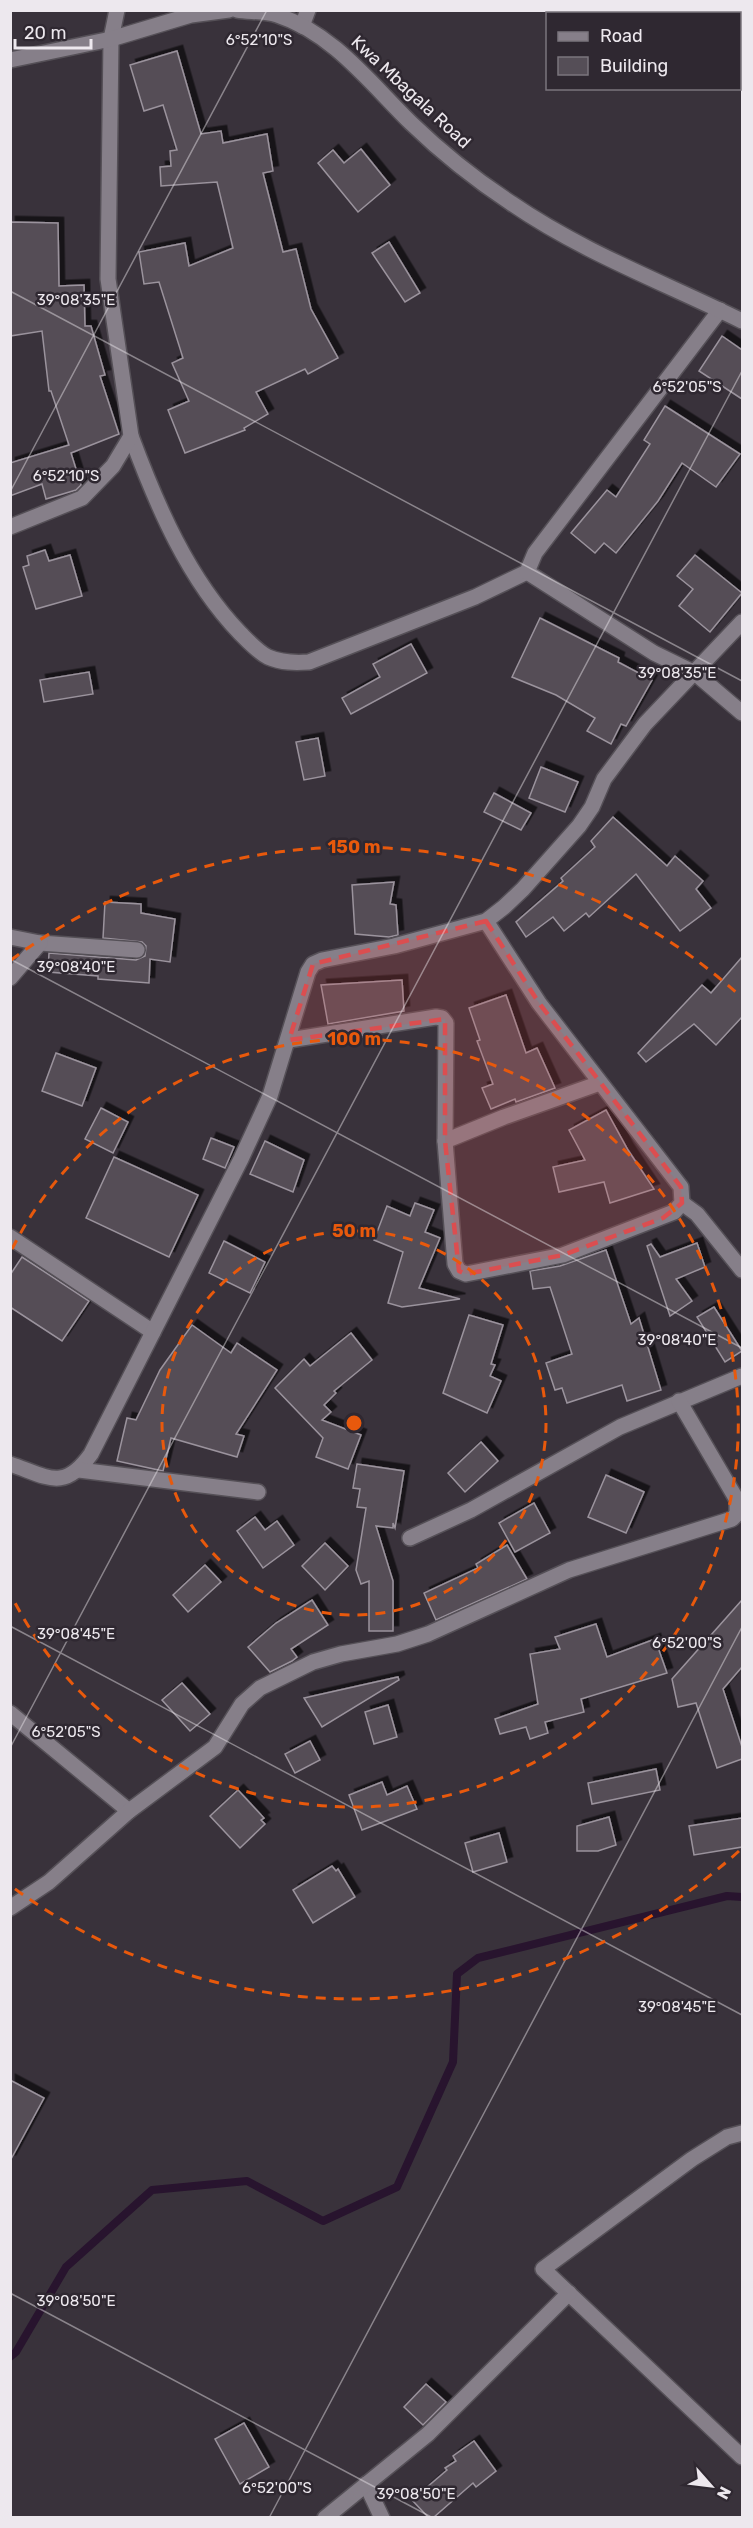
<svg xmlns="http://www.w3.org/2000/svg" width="753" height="2528" font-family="Rubik,sans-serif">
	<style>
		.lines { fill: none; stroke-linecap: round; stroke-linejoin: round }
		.stream { stroke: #28142e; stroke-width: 8 }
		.building { fill: #554e57; stroke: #9b939d; stroke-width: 1.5; filter: url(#shadow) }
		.minor-casing { stroke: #555057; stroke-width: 18 }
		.tertiary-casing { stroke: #555057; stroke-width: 18 }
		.minor { stroke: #867f89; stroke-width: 15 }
		.tertiary { stroke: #867f89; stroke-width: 15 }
		.marked { fill: #db4e50; fill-opacity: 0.2; stroke: #db4e50; stroke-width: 4.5; stroke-dasharray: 12 8; stroke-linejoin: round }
		.ticks { fill: none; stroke: #ede8ee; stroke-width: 1.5; stroke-opacity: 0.45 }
		.ring { fill: none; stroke: #e8590c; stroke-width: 3; stroke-dasharray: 10 8 }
		.labels { text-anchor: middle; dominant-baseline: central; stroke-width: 5; stroke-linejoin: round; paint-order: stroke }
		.street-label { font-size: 18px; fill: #ede8ee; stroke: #2f2831 }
		.ticks-label { font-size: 15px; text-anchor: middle; fill: #ede8ee; stroke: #2f2831; stroke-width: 5; stroke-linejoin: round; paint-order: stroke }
		.centre { fill: #e8590c; stroke: #2f2831; stroke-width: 3 }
		.ring-label { font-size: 18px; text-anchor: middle; font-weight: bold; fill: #e8590c; stroke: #2f2831; stroke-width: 5; stroke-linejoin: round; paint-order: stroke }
	</style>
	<defs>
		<filter id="shadow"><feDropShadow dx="5.5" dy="-5.5" stdDeviation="0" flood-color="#0009"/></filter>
	</defs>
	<rect width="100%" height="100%" fill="#39323b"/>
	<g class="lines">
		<!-- stream -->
		<polyline class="stream" points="10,2357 16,2352 66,2267 152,2190 247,2181 323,2221 397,2187 453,2062 457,1974 478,1958 727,1896 742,1897"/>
	</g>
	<!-- building -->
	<g class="building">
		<polygon points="177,51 201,134 221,131 223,143 267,134 273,171 263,173 283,252 296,249 311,309 338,358 308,374 305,369 256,392 268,414 244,428 245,430 185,453 168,410 189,401 172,363 183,358 159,282 144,284 139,252 185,243 189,266 233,248 217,182 161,186 160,167 171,166 170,151 177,150 163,105 144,111 130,65"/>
		<polygon points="361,149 390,185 358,212 318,163 333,150 344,163"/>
		<polygon points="10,222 58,223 59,286 84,285 85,326 91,326 105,375 100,376 119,434 71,453 81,485 76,490 46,499 42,484 10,496 10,463 69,445 51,391 49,391 42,331 10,336"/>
		<polygon points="389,242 420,293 405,302 372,253"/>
		<polygon points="722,336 742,350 742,399 699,371"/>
		<polygon points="665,406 740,454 716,487 682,463 658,501 616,553 604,543 595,553 571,533 607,490 616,497 650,444 644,440"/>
		<polygon points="45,550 49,561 70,555 82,596 36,609 23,567 29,565 27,556"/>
		<polygon points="695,555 742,593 710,632 679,606 693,589 677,576"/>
		<polygon points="540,618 619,658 618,662 652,680 626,726 621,724 611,744 587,731 595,718 556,695 512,677"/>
		<polygon points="411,644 427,673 351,714 342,698 380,677 373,664"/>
		<polygon points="89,672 93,694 44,702 40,680"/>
		<polygon points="318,738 325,776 304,780 296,742"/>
		<polygon points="541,767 578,782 565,812 529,798"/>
		<polygon points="494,793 531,813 521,830 484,812"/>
		<polygon points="613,817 667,866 675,856 703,881 696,889 711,908 680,931 636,874 589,917 586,913 564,931 553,917 526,937 516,922 563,881 561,878 595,847 591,841"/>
		<polygon points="394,882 390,904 396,905 398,935 389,937 355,934 352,885"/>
		<polygon points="105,902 141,904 141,913 175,919 170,962 150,959 149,983 98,979 98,976 48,972 49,953 136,960 145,956 146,946 142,942 103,938"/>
		<polygon points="742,957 742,1017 716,1045 694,1024 646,1062 638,1053 702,985 711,993"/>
		<polygon points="402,980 404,1011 328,1024 321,985"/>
		<polygon points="506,995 526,1053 537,1048 555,1088 516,1102 515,1099 491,1109 482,1088 493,1084 477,1041 480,1040 469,1008"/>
		<polygon points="56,1053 96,1068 82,1106 42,1091"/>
		<polygon points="101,1108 128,1122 113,1153 85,1139"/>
		<polygon points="606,1110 628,1150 654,1189 610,1203 604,1182 559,1192 553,1167 585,1160 569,1130"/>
		<polygon points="211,1138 234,1147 225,1168 203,1159"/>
		<polygon points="265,1141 304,1160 293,1192 250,1174"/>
		<polygon points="114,1157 198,1195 169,1257 86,1218"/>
		<polygon points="415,1203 434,1210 425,1232 440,1238 419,1288 460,1299 402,1307 388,1303 403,1252 374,1240 387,1206 410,1216"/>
		<polygon points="224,1241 265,1262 250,1293 209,1273"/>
		<polygon points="697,1243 705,1267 676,1279 692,1301 670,1316 647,1246 651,1244 660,1257"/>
		<polygon points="606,1250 631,1324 639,1318 661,1390 627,1401 622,1385 567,1403 562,1388 555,1390 546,1363 572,1354 550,1287 533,1289 530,1271 560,1266"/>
		<polygon points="22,1257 89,1301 62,1341 10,1307 10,1275"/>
		<polygon points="714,1307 742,1351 725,1362 697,1317"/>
		<polygon points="469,1315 503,1325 491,1364 495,1365 490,1376 501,1381 487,1413 443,1393"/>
		<polygon points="192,1325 231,1353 237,1343 277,1370 236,1434 244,1436 237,1457 171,1438 163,1471 117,1461 127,1418 136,1420 160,1370"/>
		<polygon points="351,1333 372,1360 334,1391 336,1393 324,1405 331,1412 322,1420 361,1435 348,1469 316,1457 323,1438 275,1388 304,1359 310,1366"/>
		<polygon points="481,1442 498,1461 465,1492 448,1473"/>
		<polygon points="357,1464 404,1471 395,1528 393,1523 393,1528 376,1526 393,1581 393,1631 369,1631 369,1581 361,1584 356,1570 366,1508 357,1507 360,1489 353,1488"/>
		<polygon points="606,1475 644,1492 626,1533 588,1517"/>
		<polygon points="534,1503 550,1533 515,1552 499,1523"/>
		<polygon points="255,1517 265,1530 277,1521 294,1545 263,1568 237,1531"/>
		<polygon points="325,1543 348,1566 325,1590 302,1566"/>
		<polygon points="507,1545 527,1579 436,1620 424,1593 478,1568 476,1564"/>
		<polygon points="205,1565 221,1582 188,1612 173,1595"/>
		<polygon points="312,1600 328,1625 291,1649 297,1657 292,1661 270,1672 248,1647 276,1623"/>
		<polygon points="742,1600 742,1667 723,1689 742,1747 742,1759 717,1768 696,1703 678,1707 672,1679"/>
		<polygon points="596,1624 607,1657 655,1639 667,1673 581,1699 584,1712 545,1722 548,1733 530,1739 526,1727 500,1734 495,1719 538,1704 530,1654 560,1649 555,1637"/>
		<polygon points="398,1677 399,1680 322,1727 304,1698"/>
		<polygon points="182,1683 210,1714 190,1731 162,1700"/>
		<polygon points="388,1705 397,1737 374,1744 365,1712"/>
		<polygon points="310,1741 320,1760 295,1773 285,1754"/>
		<polygon points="656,1769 660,1790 592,1804 588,1783"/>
		<polygon points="382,1782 387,1795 407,1786 417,1809 362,1830 349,1795"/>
		<polygon points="238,1790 264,1818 261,1820 265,1824 240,1848 210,1816"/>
		<polygon points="609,1817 616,1845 598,1851 577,1851 577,1826"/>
		<polygon points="742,1818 742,1847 694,1855 689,1826"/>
		<polygon points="499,1833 507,1862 473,1872 465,1843"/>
		<polygon points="332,1866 336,1871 338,1869 355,1897 313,1923 293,1890"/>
		<polygon points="10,2080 44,2098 10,2161"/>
		<polygon points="426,2384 446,2402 423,2425 404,2407"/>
		<polygon points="244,2423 269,2467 240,2484 215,2439"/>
		<polygon points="474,2441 496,2471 476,2487 473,2483 434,2517 428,2517 412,2500 447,2470 445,2468 456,2461 453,2456"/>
	</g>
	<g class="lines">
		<!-- minor casing -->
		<g class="minor-casing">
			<g id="minor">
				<polyline points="302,26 308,10"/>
				<path d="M131 436C157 506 188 579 240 633 248 641 258 652 268 657 282 663 295 663 309 662L475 597 527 572 535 553 720 310"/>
				<polyline points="10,527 82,498 113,466 131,436 108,279 111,39 117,10"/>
				<polyline points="527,572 654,653 695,673 742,713"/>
				<polyline points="10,937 40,943 137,950"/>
				<polyline points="10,978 40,943"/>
				<polyline points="289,1040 436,1017 442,1018 446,1023 445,1141 455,1264 459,1271 466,1274 563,1255 674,1212 682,1203 681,1187 539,1003 486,921"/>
				<polyline points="445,1141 504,1117 600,1083"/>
				<polyline points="682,1203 697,1214 742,1270"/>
				<polyline points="10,1237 153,1332"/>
				<path d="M10 1464C48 1477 64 1492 91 1454L241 1159 270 1096 308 972 313 964 322 960 394 946 486 921 504 907 523 889 579 826 592 807 604 779 645 724 742 622"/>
				<polyline points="79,1470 258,1492"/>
				<polyline points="410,1538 471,1510 620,1427 742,1376"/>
				<polyline points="10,1713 129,1811"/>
				<polyline points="10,1908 49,1882 129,1811 215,1747 242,1704 260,1688 313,1662 341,1654 397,1644 428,1634 569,1570 732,1519 737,1514 737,1500 679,1401"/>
				<polyline points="742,2133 727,2137 692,2159 543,2269 742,2457"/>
				<polyline points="366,2484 382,2518"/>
				<polyline points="325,2518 428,2434 569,2293"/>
			</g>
		</g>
		<!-- tertiary casing -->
		<g class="tertiary-casing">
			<g id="tertiary">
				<path d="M237 10C250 12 265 11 277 15 333 33 371 84 411 123 441 152 476 180 511 203 582 252 665 283 742 321"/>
				<polyline points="10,60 111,39 191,15 229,10"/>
			</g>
		</g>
		<!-- minor -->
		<use href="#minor" class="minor"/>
		<!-- tertiary -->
		<use href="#tertiary" class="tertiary"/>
	</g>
	<!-- marked area -->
	<path class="marked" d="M486 921 539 1003 681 1187 682 1203 663 1218 563 1255 466 1274 459 1271 445 1141V1019L289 1040 313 964Z"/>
	<!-- ticks -->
	<path class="ticks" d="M737 10 742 13M10 291 742 681M10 492 267 10M10 959 742 1348M10 1626 742 2015M10 1748 742 371M10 2293 433 2518M269 2518 742 1627"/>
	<!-- distance rings -->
	<g class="ring">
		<circle cx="354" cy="1423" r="192"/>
		<path d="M12 1249A384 384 0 1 1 12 1597"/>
		<path d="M739 1851A576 576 0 0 1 11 1886M11 960A576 576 0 0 1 739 995"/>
	</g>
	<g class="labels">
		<!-- street labels -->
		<g class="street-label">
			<text transform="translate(411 92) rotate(43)">Kwa Mbagala Road</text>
		</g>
	</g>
	<g class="ticks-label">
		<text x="259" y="45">6°52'10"S</text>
		<text x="76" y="305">39°08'35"E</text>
		<text x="687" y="392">6°52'05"S</text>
		<text x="66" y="481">6°52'10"S</text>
		<text x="677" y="678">39°08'35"E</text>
		<text x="76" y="972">39°08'40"E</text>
		<text x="677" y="1345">39°08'40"E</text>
		<text x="76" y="1639">39°08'45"E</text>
		<text x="687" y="1648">6°52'00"S</text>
		<text x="66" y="1737">6°52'05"S</text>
		<text x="677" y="2012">39°08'45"E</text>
		<text x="76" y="2306">39°08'50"E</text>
		<text x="277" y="2493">6°52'00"S</text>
		<text x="416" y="2499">39°08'50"E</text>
	</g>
	<circle cx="354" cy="1423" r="9" class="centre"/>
	<g class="ring-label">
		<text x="354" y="853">150 m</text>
		<text x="354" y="1045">100 m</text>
		<text x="354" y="1237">50 m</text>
	</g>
	<!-- border -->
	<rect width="753" height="2528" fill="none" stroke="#ede8ee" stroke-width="24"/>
	<!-- legend -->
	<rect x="546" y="12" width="195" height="78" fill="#2f2831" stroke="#7b757d" stroke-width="1.5"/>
	<rect x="558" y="32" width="30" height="9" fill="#867f89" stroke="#7b757d" stroke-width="1.5"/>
	<text x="600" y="42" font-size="18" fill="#ede8ee">Road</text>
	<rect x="558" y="57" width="30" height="18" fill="#554e57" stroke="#7b757d" stroke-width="1.5"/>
	<text x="600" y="72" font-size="18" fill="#ede8ee">Building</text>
	<!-- north arrow -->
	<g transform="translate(711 2486) rotate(118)" stroke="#2f2831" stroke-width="4.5" paint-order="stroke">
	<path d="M0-4.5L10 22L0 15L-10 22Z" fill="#ede8ee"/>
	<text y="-9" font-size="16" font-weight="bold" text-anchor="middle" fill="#ede8ee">N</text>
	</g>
	<!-- scale -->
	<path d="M15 39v9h76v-9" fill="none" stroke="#ede8ee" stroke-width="3"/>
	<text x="24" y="39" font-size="18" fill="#ede8ee" stroke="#2f2831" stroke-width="4.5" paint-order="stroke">20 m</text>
</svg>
